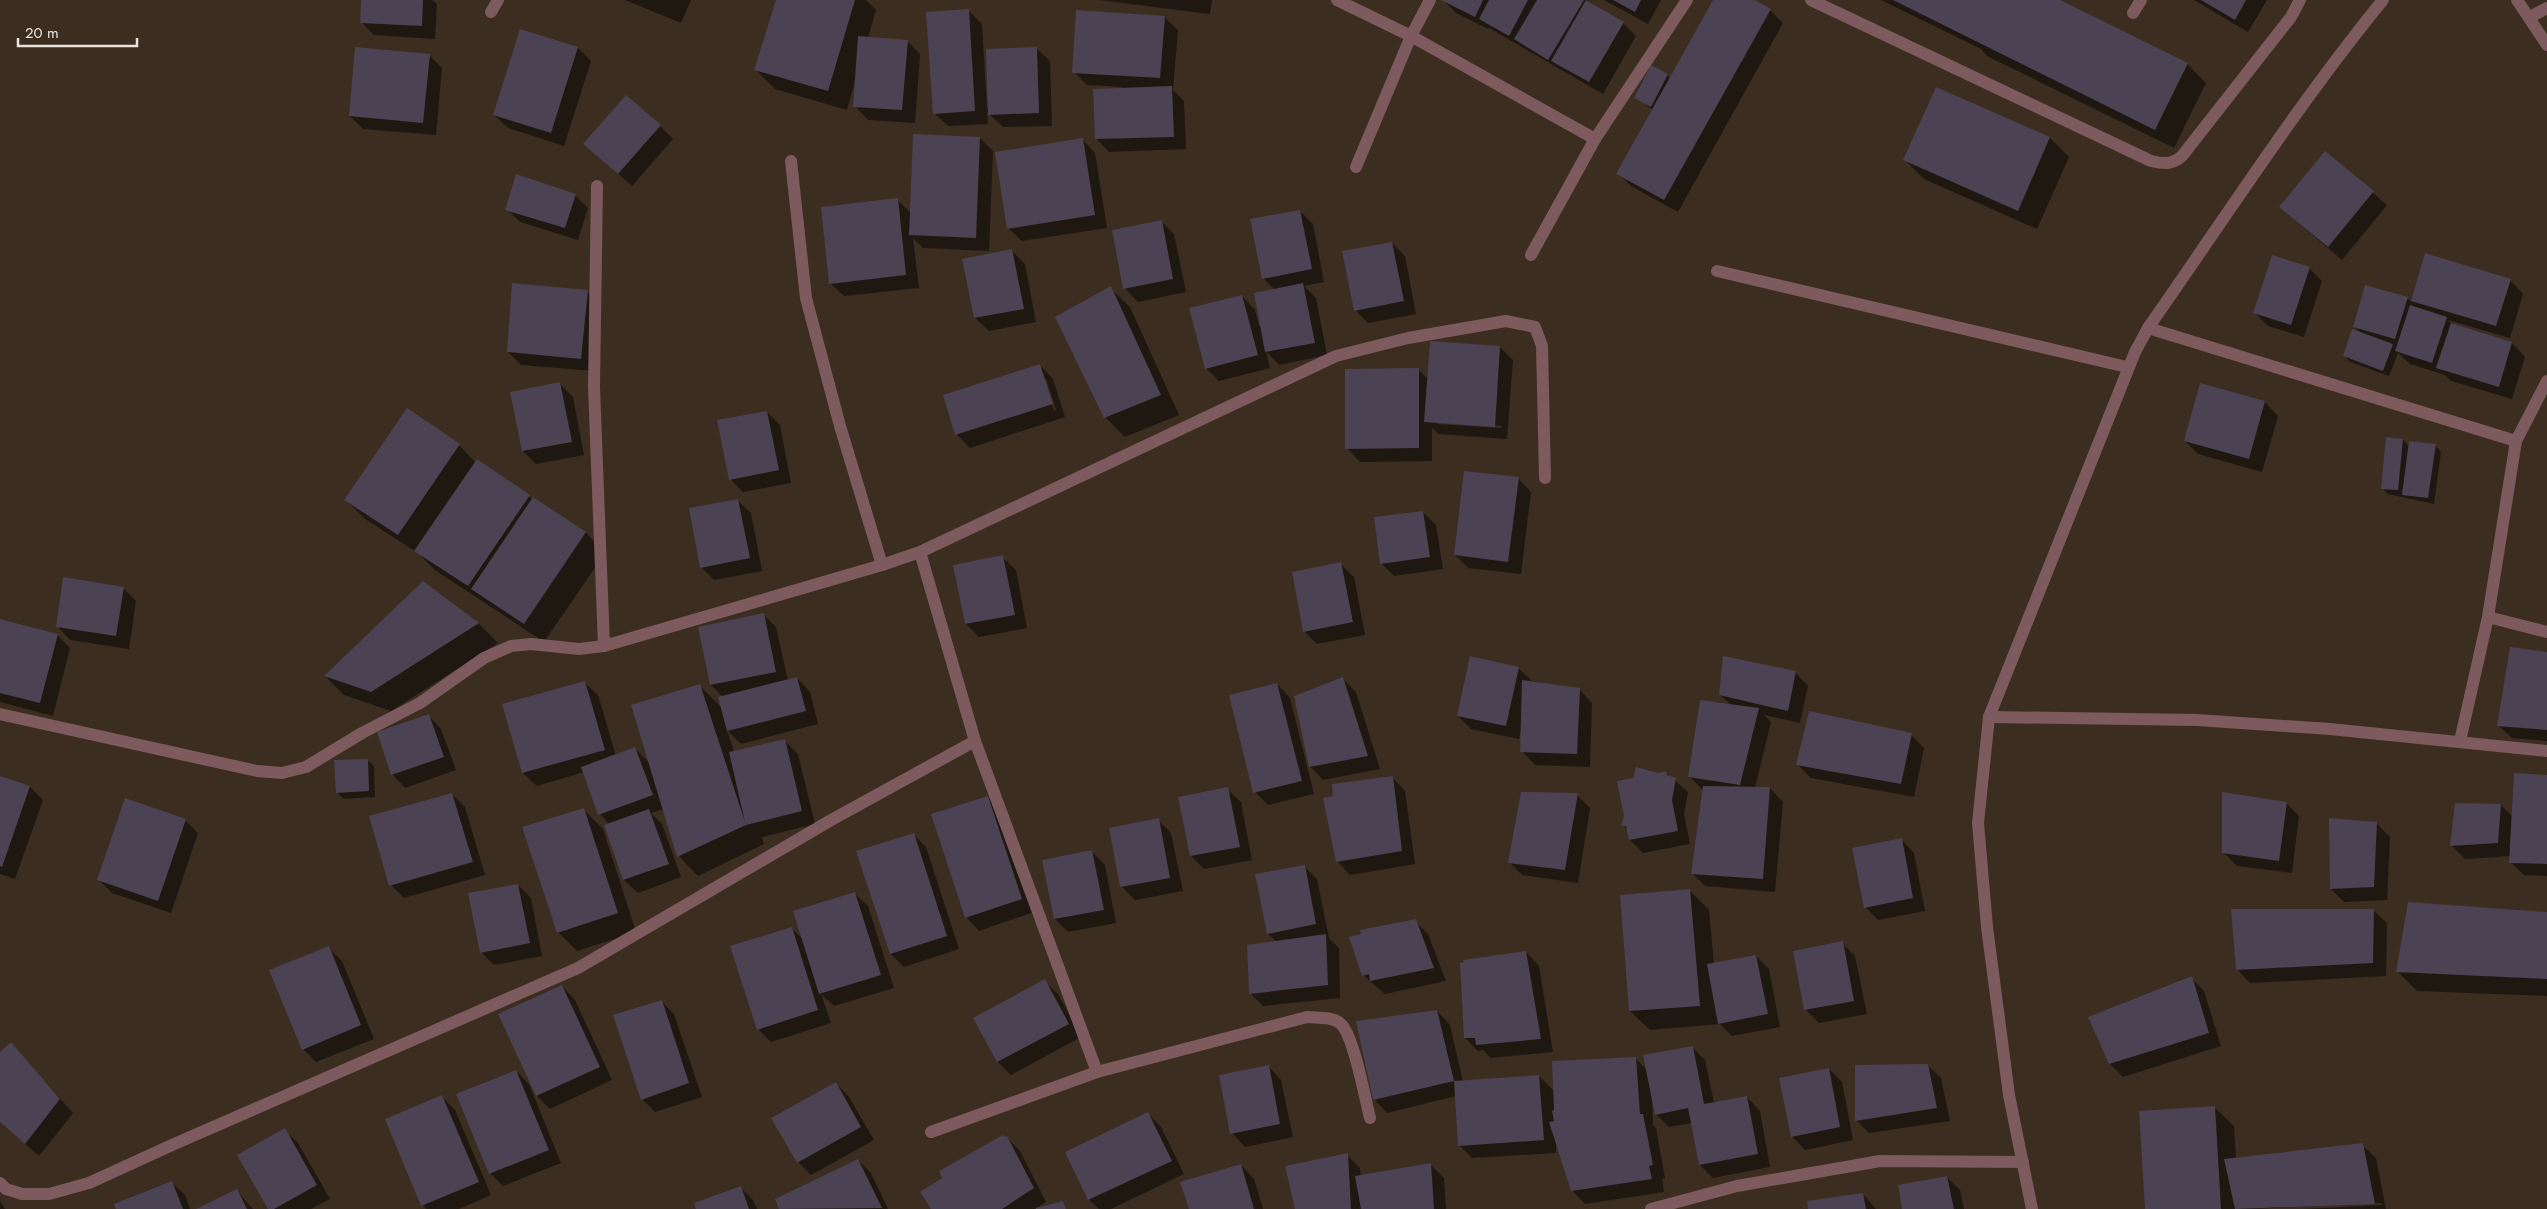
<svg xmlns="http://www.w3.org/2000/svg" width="2547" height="1209" font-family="Jost,sans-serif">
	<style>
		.shadow { fill: #0007; fill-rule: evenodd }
		.building { fill: #4b4253 }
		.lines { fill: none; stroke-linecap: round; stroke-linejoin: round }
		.minor { stroke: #7d5a5d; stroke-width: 12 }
	</style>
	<rect width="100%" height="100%" fill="#3b2d1f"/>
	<!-- shadow -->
	<g class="shadow">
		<polygon points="362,0 432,0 437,4 435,39 374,35 361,22"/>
		<polygon points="625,0 691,0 681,23"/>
		<polygon points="777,0 866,0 876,10 868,38 907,41 920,54 915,123 868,120 855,106 855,81 847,110 775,89 756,70"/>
		<polygon points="1099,0 1212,0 1210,14"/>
		<polygon points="1443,0 1587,0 1623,23 1636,36 1603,94 1489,28 1488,29 1456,13"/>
		<polygon points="1604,0 1661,0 1648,24"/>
		<polygon points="1715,0 1753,0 1770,10 1783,23 1678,212 1631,186 1618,173 1653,110 1636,97 1652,67 1671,78"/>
		<polygon points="1881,0 2057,0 2187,64 2206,83 2174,148 1987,56 1981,49"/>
		<polygon points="2194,0 2267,0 2248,32"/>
		<polygon points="969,11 982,24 987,108 1036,48 1050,61 1052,126 1003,127 987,112 988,124 948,126 934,113"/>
		<polygon points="1164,17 1178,30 1173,90 1184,101 1186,149 1109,152 1096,138 1122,87 1087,85 1074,72"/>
		<polygon points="578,48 591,61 564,146 508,128 494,115"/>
		<polygon points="429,55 442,68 436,135 363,129 350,116"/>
		<polygon points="660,126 673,139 632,186 584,144"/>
		<polygon points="980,138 993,151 989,251 923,248 913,238 919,288 844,296 830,283 897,200 911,213"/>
		<polygon points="2050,138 2069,157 2037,229 1924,179 1905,160"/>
		<polygon points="1082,139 1095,153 1107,228 1022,241 1008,228"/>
		<polygon points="2326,153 2387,205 2342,260 2280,207"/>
		<polygon points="575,195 588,208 578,240 520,222 507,209"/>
		<polygon points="1300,211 1313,224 1324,282 1304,286 1316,298 1327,355 1279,365 1266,351 1270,368 1219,381 1206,368 1242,296 1255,310 1259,326 1261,325 1275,290 1263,278"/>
		<polygon points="1161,221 1174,234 1186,292 1138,302 1125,288"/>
		<polygon points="1392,243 1405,256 1416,314 1368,323 1355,310"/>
		<polygon points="1012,251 1025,264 1036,322 989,331 975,318 964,260"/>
		<polygon points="2426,255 2510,280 2523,294 2510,338 2448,320 2453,325 2512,343 2525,357 2512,399 2451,381 2445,375 2410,364 2398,353 2389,376 2350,362 2344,355 2362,334 2354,326 2407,298 2412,302"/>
		<polygon points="2309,268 2322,281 2304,337 2268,326 2255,313"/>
		<polygon points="1110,288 1130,307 1179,415 1125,437 1105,417"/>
		<polygon points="587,291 600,304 594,371 521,365 508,352"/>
		<path d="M1500 347 1513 360 1507 439 1438 434 1432 428V461L1360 462 1347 448 1418 369 1428 379ZM1437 421 1501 426V428L1437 424Z"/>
		<path d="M1040 365 1053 379 1065 417 970 448 956 434ZM1044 379H1046L1056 410 1054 411Z"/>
		<polygon points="560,384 573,397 584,455 536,464 523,451"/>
		<polygon points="2201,385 2265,402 2278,416 2262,472 2198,454 2185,441"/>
		<polygon points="767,412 780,425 791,483 743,492 730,479"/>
		<polygon points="2387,439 2403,440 2410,447 2435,445 2441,452 2434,504 2388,494 2382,488"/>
		<polygon points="459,445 476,463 586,533 605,553 544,642 435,570 418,553 365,519 346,500"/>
		<polygon points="1518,478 1531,492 1521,574 1468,568 1455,555"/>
		<polygon points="737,500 751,513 762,571 714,580 701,567"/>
		<polygon points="1423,512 1436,525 1443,569 1394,576 1381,563"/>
		<polygon points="1002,557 1016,570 1027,628 979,637 966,624"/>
		<polygon points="1340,564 1354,577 1365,635 1317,644 1304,631"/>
		<polygon points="423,583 479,624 498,643 391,711 344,695 325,676"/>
		<polygon points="123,588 136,601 129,649 70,640 57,626"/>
		<polygon points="763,614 776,627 788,681 797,678 810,692 818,724 741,744 727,730 734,752 785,741 798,754 815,824 762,837 764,844 698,876 679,856 664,809 651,813 662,824 681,877 638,893 624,880 606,826 610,825 600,814 584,772 537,786 523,773 504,705 584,682 598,695 616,756 635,749 650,763 700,686 722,708 723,697 711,685"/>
		<polygon points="0,621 57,635 70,648 53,716 0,702"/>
		<polygon points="2547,654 2547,741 2512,738 2498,725"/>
		<polygon points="1518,668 1532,681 1579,689 1592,703 1590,767 1535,765 1522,751 1521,731 1519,739 1471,729 1458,716"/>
		<polygon points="1795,672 1808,686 1800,723 1764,715 1771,722 1755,788 1770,788 1783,802 1775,892 1705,886 1692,873 1703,790 1690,777 1731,705 1720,695"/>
		<polygon points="1343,679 1356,692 1380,769 1323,780 1310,766"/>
		<polygon points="1277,684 1290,698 1314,794 1268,805 1255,792"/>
		<polygon points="428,715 441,729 456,770 405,788 392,774"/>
		<polygon points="1911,735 1924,748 1914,797 1811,778 1798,765"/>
		<polygon points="367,760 374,766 375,797 343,799 337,792"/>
		<polygon points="1666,773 1688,792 1684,814 1690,844 1643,853 1630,840 1628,831 1623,825 1658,774"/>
		<polygon points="2547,776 2547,876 2524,875 2510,862 2511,856 2465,859 2452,846 2501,805 2513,817"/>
		<polygon points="0,777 30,787 43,800 15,879 0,874"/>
		<polygon points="1392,777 1405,791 1415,864 1350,875 1337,861"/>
		<polygon points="1227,789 1241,802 1252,860 1204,869 1191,856"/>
		<polygon points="452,794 465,807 485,875 404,898 391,885"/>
		<polygon points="1577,795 1590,808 1578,883 1522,875 1509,862"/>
		<polygon points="988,797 1001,810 1034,912 979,931 966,917"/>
		<polygon points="2286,803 2299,816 2292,873 2237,866 2224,853"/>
		<polygon points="584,810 603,829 636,932 577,951 558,932"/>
		<polygon points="185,820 198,833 171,913 112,893 99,880"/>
		<polygon points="1158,820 1171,833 1183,891 1135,900 1122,887 1111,829"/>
		<polygon points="2376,823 2390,837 2387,900 2344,902 2331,889"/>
		<polygon points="913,834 926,847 959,949 904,967 891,954"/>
		<polygon points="1901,839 1914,853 1925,911 1878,920 1865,907"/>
		<polygon points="1092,852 1105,865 1116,923 1068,932 1055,919 1044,861"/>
		<polygon points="1304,866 1317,879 1329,938 1339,948 1340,998 1263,1006 1250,993 1277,942 1268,934 1257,875"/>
		<polygon points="518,885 531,898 542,956 494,965 481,952"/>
		<polygon points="1690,891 1709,910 1714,964 1756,956 1769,969 1780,1027 1732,1036 1720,1024 1650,1030 1630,1011"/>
		<polygon points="854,893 868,906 894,988 834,1006 821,994 831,1023 771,1042 758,1029 791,928 804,940"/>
		<polygon points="2373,910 2387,923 2386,976 2250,983 2237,969"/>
		<polygon points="2547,913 2547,996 2417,991 2397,971"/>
		<polygon points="1415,921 1428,934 1446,981 1385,994 1363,975"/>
		<polygon points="1842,943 1855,956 1867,1014 1819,1023 1806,1010"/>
		<polygon points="328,948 342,961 374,1039 316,1062 303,1049"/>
		<polygon points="1526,952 1539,966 1553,1052 1491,1058 1483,1050 1478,1051 1465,1038"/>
		<polygon points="2191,978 2204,991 2221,1046 2123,1077 2110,1064 2089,1018"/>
		<polygon points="1044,981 1058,994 1081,1037 1011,1075 998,1062 974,1018"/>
		<polygon points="562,986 575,1000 612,1080 550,1109 537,1096"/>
		<polygon points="661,1001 674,1014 702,1097 655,1112 642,1099"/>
		<polygon points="1437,1011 1450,1025 1463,1082 1539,1076 1554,1091 1635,1058 1647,1070 1692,1047 1705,1060 1714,1103 1747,1097 1760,1111 1770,1167 1713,1178 1700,1165 1692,1123 1669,1127 1656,1114 1652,1096 1653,1125 1656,1128 1665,1178 1662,1179 1664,1192 1585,1204 1572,1190 1556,1143 1556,1153 1472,1158 1459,1145 1456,1096 1387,1113 1374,1099"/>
		<polygon points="11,1044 73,1113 39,1156 0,1122 0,1054"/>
		<polygon points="1927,1065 1941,1078 1950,1121 1869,1133 1856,1120"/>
		<polygon points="1268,1066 1281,1080 1293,1137 1245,1147 1232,1133"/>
		<polygon points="1829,1069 1842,1082 1853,1140 1805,1150 1792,1136"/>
		<polygon points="516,1071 529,1084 561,1163 503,1186 490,1173"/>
		<polygon points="836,1083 849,1097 874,1140 811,1175 798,1162"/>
		<polygon points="442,1097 455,1110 491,1195 459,1209 426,1209 423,1205 386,1119"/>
		<polygon points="2214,1107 2234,1126 2236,1159 2362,1145 2376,1158 2386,1209 2303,1209 2382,1205 2381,1203 2253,1209 2146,1209"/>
		<polygon points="1148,1114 1161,1127 1184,1174 1111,1209 1099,1209 1089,1200 1067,1152"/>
		<polygon points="284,1130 298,1143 330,1199 311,1209 269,1209"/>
		<polygon points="1007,1138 1020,1151 1046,1202 1035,1209 932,1209"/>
		<polygon points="1347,1155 1360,1168 1361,1176 1431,1165 1444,1178 1446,1209 1296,1209"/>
		<polygon points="858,1160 871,1173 888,1209 781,1209 776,1200"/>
		<polygon points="1241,1165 1254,1179 1263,1209 1190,1209"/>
		<polygon points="1947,1177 1960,1190 1964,1209 1904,1209"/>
		<polygon points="171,1182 185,1195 190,1209 118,1209"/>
		<polygon points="740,1187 753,1200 757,1209 698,1209"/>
		<polygon points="237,1191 253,1209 199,1209"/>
		<polygon points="1863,1194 1876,1209 1810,1209"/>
		<polygon points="0,1201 5,1209 0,1209"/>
	</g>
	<!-- building -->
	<g class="building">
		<polygon points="361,0 423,0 422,26 360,23"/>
		<polygon points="776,0 855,0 828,91 754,70"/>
		<polygon points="1441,0 1483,0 1475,17"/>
		<polygon points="1489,0 1528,0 1509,36 1479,19"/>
		<polygon points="1537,0 1584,0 1548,60 1514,39"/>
		<polygon points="1586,0 1624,22 1589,82 1551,61"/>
		<polygon points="1613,0 1641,0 1635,12"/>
		<polygon points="1713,0 1755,0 1771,9 1664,200 1616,174"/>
		<polygon points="1893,0 2060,0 2188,63 2155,130"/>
		<polygon points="2201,0 2246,0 2235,20"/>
		<polygon points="969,9 975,111 933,114 926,12"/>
		<polygon points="1076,10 1165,16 1160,78 1072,73"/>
		<polygon points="520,29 578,47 551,133 493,115"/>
		<polygon points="858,36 908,40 902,110 853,107"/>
		<polygon points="355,47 430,54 423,123 349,116"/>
		<polygon points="1037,47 1039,113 988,115 986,49"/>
		<polygon points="1651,65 1668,74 1651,107 1634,98"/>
		<polygon points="1172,86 1174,137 1095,139 1093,89"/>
		<polygon points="1936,87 2050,137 2018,211 1903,160"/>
		<polygon points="626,95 661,125 618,174 583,144"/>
		<polygon points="913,134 980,137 976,238 909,235"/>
		<polygon points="1083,138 1095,215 1007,229 995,152"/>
		<polygon points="2325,151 2374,191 2328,247 2279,207"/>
		<polygon points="516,174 576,194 565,228 505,210"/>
		<polygon points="898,198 906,275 829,284 821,207"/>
		<polygon points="1300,210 1312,269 1262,279 1250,219"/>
		<polygon points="1162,220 1173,279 1123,289 1112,230"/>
		<polygon points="1392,242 1404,301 1354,311 1342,251"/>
		<polygon points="1012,249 1024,309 974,318 962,259"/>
		<polygon points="2425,253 2511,279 2496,326 2411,301"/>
		<polygon points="2272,255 2310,267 2291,325 2253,313"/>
		<polygon points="512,283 588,290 581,359 507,352"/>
		<polygon points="1303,283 1315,343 1265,352 1254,293"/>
		<polygon points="2365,285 2408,297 2395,339 2353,327"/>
		<polygon points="1111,286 1161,395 1104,418 1055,317"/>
		<polygon points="1242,295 1258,355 1205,369 1189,308"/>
		<polygon points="2410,305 2447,317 2432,363 2395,351"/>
		<polygon points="2451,323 2512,342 2499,387 2436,368"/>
		<polygon points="2352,329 2393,344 2383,371 2343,356"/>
		<polygon points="1430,341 1500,346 1495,427 1424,422"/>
		<polygon points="1040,364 1053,404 955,435 943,395"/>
		<polygon points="1419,368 1419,448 1345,449 1345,369"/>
		<polygon points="560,382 572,442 522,451 510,392"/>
		<polygon points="2200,383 2265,401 2249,459 2184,441"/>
		<polygon points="407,408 460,444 398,535 344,500"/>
		<polygon points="767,411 779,470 729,480 717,420"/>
		<polygon points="2386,437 2403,439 2398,490 2381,489"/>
		<polygon points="2409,441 2436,444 2428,498 2402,495"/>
		<polygon points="477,459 530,495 468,586 414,551"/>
		<polygon points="1464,471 1519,477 1508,562 1454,555"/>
		<polygon points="533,497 586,532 524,624 471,589"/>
		<polygon points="738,499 750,558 700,568 689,508"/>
		<polygon points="1423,511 1430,557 1380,564 1374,517"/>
		<polygon points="1003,555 1015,615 965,624 953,565"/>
		<polygon points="1341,562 1353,622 1303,632 1292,572"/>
		<polygon points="63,577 124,587 116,636 56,627"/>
		<polygon points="423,581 479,623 371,692 324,676"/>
		<polygon points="764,613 776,672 710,685 698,627"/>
		<polygon points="0,619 58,634 40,703 0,693"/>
		<polygon points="2510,647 2547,652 2547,730 2497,726"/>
		<polygon points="1470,656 1519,667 1506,726 1457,716"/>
		<polygon points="1723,656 1796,671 1788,711 1719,695"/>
		<polygon points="797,677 806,711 727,731 718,697"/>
		<polygon points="1343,677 1368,756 1309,767 1294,696"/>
		<polygon points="1522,680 1580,688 1577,754 1520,752"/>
		<polygon points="585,681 605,750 522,773 502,704"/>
		<polygon points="1277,683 1302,781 1253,793 1229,695"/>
		<polygon points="700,684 745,822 729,752 785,739 802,811 746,825 677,857 631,705"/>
		<polygon points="1700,700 1759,708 1740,785 1688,777"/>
		<polygon points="1809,711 1912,733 1901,784 1796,765"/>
		<polygon points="429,714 444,757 391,775 377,732"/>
		<polygon points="635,747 653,795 598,815 581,767"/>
		<polygon points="368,759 369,791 336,793 334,760"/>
		<polygon points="1636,767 1658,773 1666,771 1667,775 1676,778 1672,800 1678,831 1629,840 1626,826 1621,826 1624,816 1617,781 1633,778"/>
		<polygon points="2514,773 2547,775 2547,864 2509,863"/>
		<polygon points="0,776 30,786 2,867 0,866"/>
		<polygon points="1393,776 1402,851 1336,862 1323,798 1333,796 1332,784"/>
		<polygon points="1703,786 1770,787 1763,879 1691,874"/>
		<polygon points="1228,787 1240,847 1190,856 1178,797"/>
		<polygon points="1521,792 1578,793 1565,870 1508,863"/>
		<polygon points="2222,792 2287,802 2279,861 2222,853"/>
		<polygon points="452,793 473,862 389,886 369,816"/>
		<polygon points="988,796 1022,899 965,918 931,814"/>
		<polygon points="125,798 186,819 158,901 97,880"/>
		<polygon points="2455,803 2501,804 2498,843 2450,846"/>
		<polygon points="584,808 618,913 557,933 522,827"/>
		<polygon points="649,809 669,864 623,880 604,825"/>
		<polygon points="1159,818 1170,878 1120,887 1109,828"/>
		<polygon points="2329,818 2377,822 2374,887 2330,889"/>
		<polygon points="914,833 947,936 890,954 856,851"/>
		<polygon points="1902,838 1913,898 1864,908 1852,848"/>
		<polygon points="1092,850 1104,910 1054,919 1042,860"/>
		<polygon points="1305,865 1316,924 1267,934 1255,874"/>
		<polygon points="518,884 530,943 480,953 468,893"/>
		<polygon points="1690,889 1700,1006 1629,1011 1620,895"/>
		<polygon points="855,892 881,975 819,994 793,911"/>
		<polygon points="2408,902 2547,912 2547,979 2396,972"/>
		<polygon points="2231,909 2374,909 2373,963 2236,970"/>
		<polygon points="1416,919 1434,968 1370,981 1369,974 1362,976 1349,937 1361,934 1360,930"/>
		<polygon points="792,927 818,1010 757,1030 730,946"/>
		<polygon points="1326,934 1328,985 1249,994 1247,945"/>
		<polygon points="1843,941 1854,1001 1804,1010 1793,951"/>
		<polygon points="329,946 361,1025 302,1050 269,970"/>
		<polygon points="1526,951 1541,1039 1476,1045 1475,1038 1464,1038 1460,963 1464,962 1463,960"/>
		<polygon points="1756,955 1768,1014 1718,1024 1707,964"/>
		<polygon points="2192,976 2209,1033 2109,1064 2088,1017"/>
		<polygon points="1045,979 1069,1024 997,1062 973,1018"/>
		<polygon points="562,985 600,1067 536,1096 498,1014"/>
		<polygon points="662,1000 689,1083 641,1100 613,1015"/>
		<polygon points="1437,1010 1454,1081 1373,1100 1356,1021"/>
		<polygon points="11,1042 60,1099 25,1144 0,1122 0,1052"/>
		<polygon points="1693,1046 1704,1104 1747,1096 1758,1154 1699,1165 1688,1108 1655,1115 1643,1055"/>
		<polygon points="1636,1057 1640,1114 1643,1114 1653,1165 1649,1166 1652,1179 1571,1191 1549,1122 1554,1121 1552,1111 1554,1110 1552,1061"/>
		<polygon points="1928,1064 1937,1108 1855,1121 1855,1065"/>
		<polygon points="1269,1065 1280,1124 1230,1134 1219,1075"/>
		<polygon points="1829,1068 1840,1127 1791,1137 1779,1078"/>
		<polygon points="516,1070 549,1150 489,1174 456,1094"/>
		<polygon points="1539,1075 1544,1140 1458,1146 1454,1081"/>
		<polygon points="836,1082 861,1127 797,1163 771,1118"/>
		<polygon points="442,1095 479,1182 421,1206 385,1119"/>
		<polygon points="2215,1106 2221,1209 2145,1209 2139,1111"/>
		<polygon points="1148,1112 1172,1161 1088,1200 1065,1152"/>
		<polygon points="285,1128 317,1185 274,1209 268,1209 237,1155"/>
		<polygon points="1003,1135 1005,1137 1007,1136 1034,1188 1002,1209 931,1209 920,1192 942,1178 939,1171"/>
		<polygon points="2363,1143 2375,1204 2235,1209 2224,1159"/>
		<polygon points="1348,1153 1351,1209 1295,1209 1285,1166"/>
		<polygon points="858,1159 882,1208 779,1209 775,1199"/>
		<polygon points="1431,1163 1434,1209 1361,1209 1355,1176"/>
		<polygon points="1241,1164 1254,1209 1189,1209 1180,1182"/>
		<polygon points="1947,1176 1954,1209 1902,1209 1898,1185"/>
		<polygon points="172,1181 183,1209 116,1209 114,1204"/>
		<polygon points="741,1186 749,1209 696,1209 694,1203"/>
		<polygon points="237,1189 247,1209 196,1209"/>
		<polygon points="1863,1193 1866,1209 1808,1209 1807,1201"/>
		<polygon points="1063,1201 1066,1209 1036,1209 1036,1208"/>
	</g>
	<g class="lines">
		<!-- minor -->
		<g class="minor">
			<polyline points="1337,0 1411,36 1356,167"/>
			<polyline points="1430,0 1411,36 1595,139 1687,0"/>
			<path d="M1811 0 2151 161C2164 164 2172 165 2182 156L2291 17 2300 0"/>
			<polyline points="2517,0 2547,45"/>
			<polyline points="491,12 498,0"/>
			<polyline points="2133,13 2141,0"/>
			<polyline points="2530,17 2547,8"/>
			<polyline points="791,161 806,298 840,426 882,565"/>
			<polyline points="597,186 594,387 604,646"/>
			<polyline points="1531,255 1595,139"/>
			<polyline points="1717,271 2127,367"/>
			<polyline points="2148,328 2516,441"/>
			<polyline points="2488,617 2547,632"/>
			<polyline points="0,714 257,771 282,773 306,767 362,733 420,703 484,658 511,646 531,644 579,649 604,646 882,565 920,552 1336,356 1408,338 1506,321 1535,327 1542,346 1545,478"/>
			<polyline points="1989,717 2197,720 2330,729 2547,751"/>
			<polyline points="975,741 1097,1072"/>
			<polyline points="2460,741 2488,617 2516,441 2547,381"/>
			<path d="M931 1132 1097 1072 1307 1017C1317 1018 1332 1016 1341 1024 1354 1036 1365 1099 1370 1118"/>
			<polyline points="0,1183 6,1189 22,1194 49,1194 89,1183 172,1145 578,968 833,819 975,741 920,552"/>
			<polyline points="1651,1209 1737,1186 1880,1161 2023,1162"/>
			<path d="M2032 1209 2009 1095 1987 927 1978 823 1989 717 2135 352 2148 328C2225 218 2298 104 2383 0"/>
		</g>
	</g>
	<!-- scale -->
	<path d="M18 38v8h119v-8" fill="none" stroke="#ebe2d9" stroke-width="2.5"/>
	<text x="25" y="38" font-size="15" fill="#ebe2d9" stroke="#3b2d1f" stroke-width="4" paint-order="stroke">20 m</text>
</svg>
